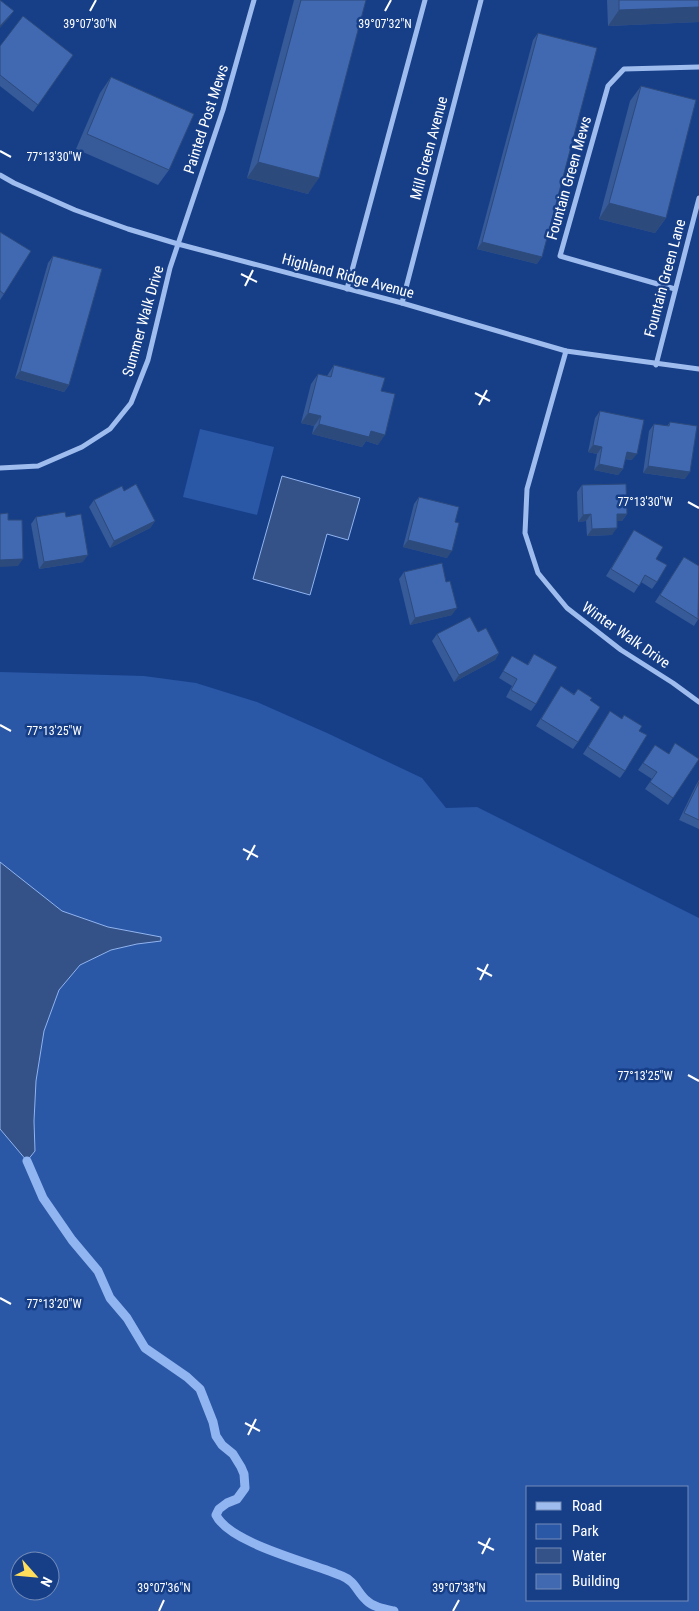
<svg xmlns="http://www.w3.org/2000/svg" width="699" height="1611" font-family="'Roboto Condensed',sans-serif">
	<style>
		.green { fill: #2a57a6; fill-rule: evenodd }
		.water { fill: #345188; stroke: #91b5f0 }
		.lines { fill: none; stroke-linecap: round; stroke-linejoin: round }
		.stream { stroke: #91b5f0; stroke-width: 9 }
		.street { stroke: #9fbcee; stroke-width: 5 }
		.wall { fill: #375a98 }
		.shaded-wall { fill: #2d4a7c }
		.building { fill: #4069b1; stroke: #2d4a7c }
		.ticks { fill: none; stroke: #fff; stroke-width: 2 }
		.labels { text-anchor: middle; dominant-baseline: central; stroke-width: 5; stroke-linejoin: round; paint-order: stroke }
		.street-label { font-size: 15px; fill: #fff; stroke: #173f88 }
		.ticks-label { font-size: 12px; text-anchor: middle; fill: #fff; stroke: #173f88; stroke-width: 5; stroke-linejoin: round; paint-order: stroke }
	</style>
	<rect width="100%" height="100%" fill="#173f88"/>
	<!-- green -->
	<g class="green">
		<polygon points="200,429 274,447 257,515 183,497"/>
		<path d="M0 672 144 676 196 683 257 702 327 733 422 778 446 808 477 807 699 918V1611H0V1129L27 1160 35 1151 34 1121 36 1081 44 1031 59 989 80 965 111 950 137 944 160 941 161 938 108 927 62 911 0 862ZM528 1487H688V1600H528ZM20 1561H50V1591H20Z"/>
	</g>
	<!-- water -->
	<g class="water">
		<polygon points="282,476 360,498 348,540 327,534 310,595 253,579"/>
		<polygon points="0,862 62,911 108,927 161,937 161,941 137,944 111,950 80,965 59,990 44,1031 36,1081 34,1121 35,1151 27,1161 0,1129"/>
	</g>
	<g class="lines">
		<!-- stream -->
		<path class="stream" d="M27 1161 43 1198 72 1240 98 1271 110 1298 127 1318 145 1348 187 1377 200 1389 213 1422 216 1436 222 1445 233 1454 241 1467 244 1474 245 1488 237 1499 227 1503 219 1509 216 1515C230 1544 313 1563 342 1576 355 1581 357 1592 366 1600 373 1607 384 1609 394 1611"/>
		<!-- street -->
		<g class="street">
			<polyline points="0,175 14,183 75,210 128,229 178,244 402,303 566,351 699,369"/>
			<polyline points="347,289 425,0"/>
			<polyline points="675,289 560,256 608,86 624,69 699,67"/>
			<polyline points="402,303 481,0"/>
			<polyline points="566,351 527,489 525,533 538,573 567,608 621,650 673,683 699,702"/>
			<polyline points="656,365 699,198"/>
			<polyline points="0,468 38,466 82,447 110,429 131,403 148,360 170,268 223,110 254,0"/>
		</g>
	</g>
	<!-- wall -->
	<g class="wall">
		<polygon points="294,0 366,0 308,194 247,178"/>
		<polygon points="607,0 699,0 699,22 608,26"/>
		<polygon points="538,33 537,264 477,249 533,40"/>
		<polygon points="0,46 73,55 33,112 0,86"/>
		<polygon points="111,77 169,170 158,185 76,149 100,93"/>
		<polygon points="641,86 666,218 655,233 599,219 630,101"/>
		<polygon points="0,232 4,294 0,300"/>
		<polygon points="53,256 69,385 64,392 15,378 48,263"/>
		<polygon points="334,365 381,391 378,445 366,441 362,447 312,434 314,426 301,423 311,384 318,374 327,376"/>
		<polygon points="600,411 632,460 625,459 623,469 618,475 594,470 597,454 588,452 595,418"/>
		<polygon points="670,422 685,479 643,473 649,431 654,424 667,426"/>
		<polygon points="582,485 627,514 622,521 617,521 612,535 587,536 586,521 578,522 577,492"/>
		<polygon points="124,491 155,521 150,528 110,548 89,507 94,500"/>
		<polygon points="419,497 455,522 447,558 403,547 414,504"/>
		<polygon points="36,517 66,517 83,562 39,569 31,524"/>
		<polygon points="634,530 656,559 657,582 652,589 641,582 634,593 606,576"/>
		<polygon points="684,557 699,618 694,626 655,602"/>
		<polygon points="404,572 452,615 410,625 399,579"/>
		<polygon points="478,632 499,653 495,660 454,682 432,641 437,634"/>
		<polygon points="534,654 536,704 531,711 506,697 512,686 499,678 512,656 527,665"/>
		<polygon points="561,686 574,694 578,689 590,700 578,742 573,749 536,726"/>
		<polygon points="610,711 625,771 620,778 583,754"/>
		<polygon points="655,745 668,754 699,759 668,805 645,789 652,779 638,770"/>
		<polygon points="699,780 699,829 679,820 696,785"/>
	</g>
	<!-- shaded-wall -->
	<g class="shaded-wall">
		<polygon points="699,7 699,22 608,26 619,10"/>
		<polygon points="14,11 9,18 0,28 0,26"/>
		<polygon points="258,162 319,178 308,194 247,178"/>
		<polygon points="609,203 666,218 655,233 599,219"/>
		<polygon points="482,242 542,257 537,264 477,249"/>
		<polygon points="20,371 69,385 64,392 15,378"/>
		<polygon points="308,413 321,416 314,426 301,423"/>
		<polygon points="319,424 371,431 385,435 378,445 366,441 362,447 312,434"/>
		<polygon points="593,445 602,447 597,454 588,452"/>
		<polygon points="627,452 637,454 632,460 622,458"/>
		<polygon points="599,464 623,469 618,475 594,470"/>
		<polygon points="648,466 690,472 685,479 643,473"/>
		<polygon points="591,514 586,521 578,522 583,515"/>
		<polygon points="617,514 627,514 622,521 612,521"/>
		<polygon points="155,521 150,528 110,548 114,541"/>
		<polygon points="617,528 612,535 587,536 592,529"/>
		<polygon points="408,540 452,551 447,558 403,547"/>
		<polygon points="88,555 83,562 39,569 44,562"/>
		<polygon points="23,559 18,566 0,567 0,560"/>
		<polygon points="457,608 452,615 410,625 415,618"/>
		<polygon points="499,653 495,660 454,682 459,675"/>
	</g>
	<!-- building -->
	<g class="building">
		<polygon points="0,0 14,11 0,26"/>
		<polygon points="301,0 366,0 319,178 258,162"/>
		<polygon points="619,0 699,0 699,7 619,10"/>
		<polygon points="23,16 73,55 38,105 0,75 0,46"/>
		<polygon points="538,33 597,48 542,257 482,242"/>
		<polygon points="111,77 194,114 169,170 87,134"/>
		<polygon points="641,86 696,100 666,218 609,203"/>
		<polygon points="0,232 31,251 4,294 0,291"/>
		<polygon points="53,256 102,269 69,385 20,371"/>
		<polygon points="334,365 385,378 381,391 395,394 385,435 371,431 369,437 319,424 321,416 308,413 318,374 331,377"/>
		<polygon points="600,411 644,420 637,454 627,452 623,469 599,464 602,447 593,445"/>
		<polygon points="670,422 697,426 690,472 648,466 654,424 669,426"/>
		<polygon points="136,484 155,521 114,541 94,500 122,486 124,491"/>
		<polygon points="626,484 627,514 617,514 617,528 592,529 591,514 583,515 582,485"/>
		<polygon points="419,497 459,507 455,522 459,523 452,551 408,540"/>
		<polygon points="65,512 66,517 81,514 88,555 44,562 36,517"/>
		<polygon points="8,513 8,520 22,520 23,559 0,560 0,514"/>
		<polygon points="634,530 663,547 656,559 667,565 657,582 645,575 639,586 611,569"/>
		<polygon points="684,557 699,566 698,619 660,595"/>
		<polygon points="442,563 446,582 450,581 457,608 415,618 404,572"/>
		<polygon points="470,617 478,632 486,628 499,653 459,675 437,634"/>
		<polygon points="534,654 557,667 536,704 511,690 517,679 503,671 512,656 528,665"/>
		<polygon points="561,686 574,695 578,689 592,698 590,700 600,707 578,742 541,719"/>
		<polygon points="610,711 622,719 624,715 642,726 639,731 647,735 625,771 588,747"/>
		<polygon points="675,743 699,759 673,798 650,782 657,772 643,763 655,745 669,754"/>
		<polygon points="699,782 699,820 684,813"/>
	</g>
	<!-- ticks -->
	<path class="ticks" d="M90 11 96 0M385 11 391 0M0 151 11 157M241 274 257 282M245 286 253 270M475 393 490 401M479 405 487 390M688 502 699 508M0 725 11 731M243 849 258 857M247 860 255 845M477 968 492 976M480 980 488 964M688 1075 699 1081M0 1298 11 1304M245 1423 260 1431M248 1435 256 1419M478 1542 494 1550M482 1554 490 1538M159 1611 164 1600M453 1611 459 1600"/>
	<g class="labels">
		<!-- street labels -->
		<g class="street-label">
			<text transform="translate(206 119) rotate(-72)">Painted Post Mews</text>
			<text transform="translate(429 148) rotate(-75)">Mill Green Avenue</text>
			<text transform="translate(569 178) rotate(-74)">Fountain Green Mews</text>
			<text transform="translate(348 276) rotate(15)">Highland Ridge Avenue</text>
			<text transform="translate(665 278) rotate(-75)">Fountain Green Lane</text>
			<text transform="translate(143 321) rotate(-74)">Summer Walk Drive</text>
			<text transform="translate(626 635) rotate(35)">Winter Walk Drive</text>
		</g>
	</g>
	<g class="ticks-label">
		<text x="90" y="28">39°07'30"N</text>
		<text x="385" y="28">39°07'32"N</text>
		<text x="54" y="161">77°13'30"W</text>
		<text x="645" y="506">77°13'30"W</text>
		<text x="54" y="735">77°13'25"W</text>
		<text x="645" y="1080">77°13'25"W</text>
		<text x="54" y="1308">77°13'20"W</text>
		<text x="164" y="1592">39°07'36"N</text>
		<text x="459" y="1592">39°07'38"N</text>
	</g>
	<!-- legend -->
	<rect x="526" y="1486" width="162" height="115" fill="#173f88" stroke="#748cb8"/>
	<rect x="536" y="1502" width="25" height="8" fill="#9fbcee" stroke="#748cb8"/>
	<text x="572" y="1511" font-size="15" fill="#ffffff">Road</text>
	<rect x="536" y="1524" width="25" height="15" fill="#2a57a6" stroke="#748cb8"/>
	<text x="572" y="1536" font-size="15" fill="#ffffff">Park</text>
	<rect x="536" y="1548" width="25" height="15" fill="#345188" stroke="#748cb8"/>
	<text x="572" y="1561" font-size="15" fill="#ffffff">Water</text>
	<rect x="536" y="1574" width="25" height="15" fill="#4069b1" stroke="#748cb8"/>
	<text x="572" y="1586" font-size="15" fill="#ffffff">Building</text>
	<!-- north arrow -->
	<g transform="translate(35 1576) rotate(117)"><circle r="24" fill="#173f88" stroke="#748cb8"/>
	<path d="M0-4L9 19L0 12L-9 19Z" fill="#ffde5b"/>
	<text y="-8" font-size="14" font-weight="bold" text-anchor="middle" fill="#ffffff">N</text>
	</g>
</svg>
